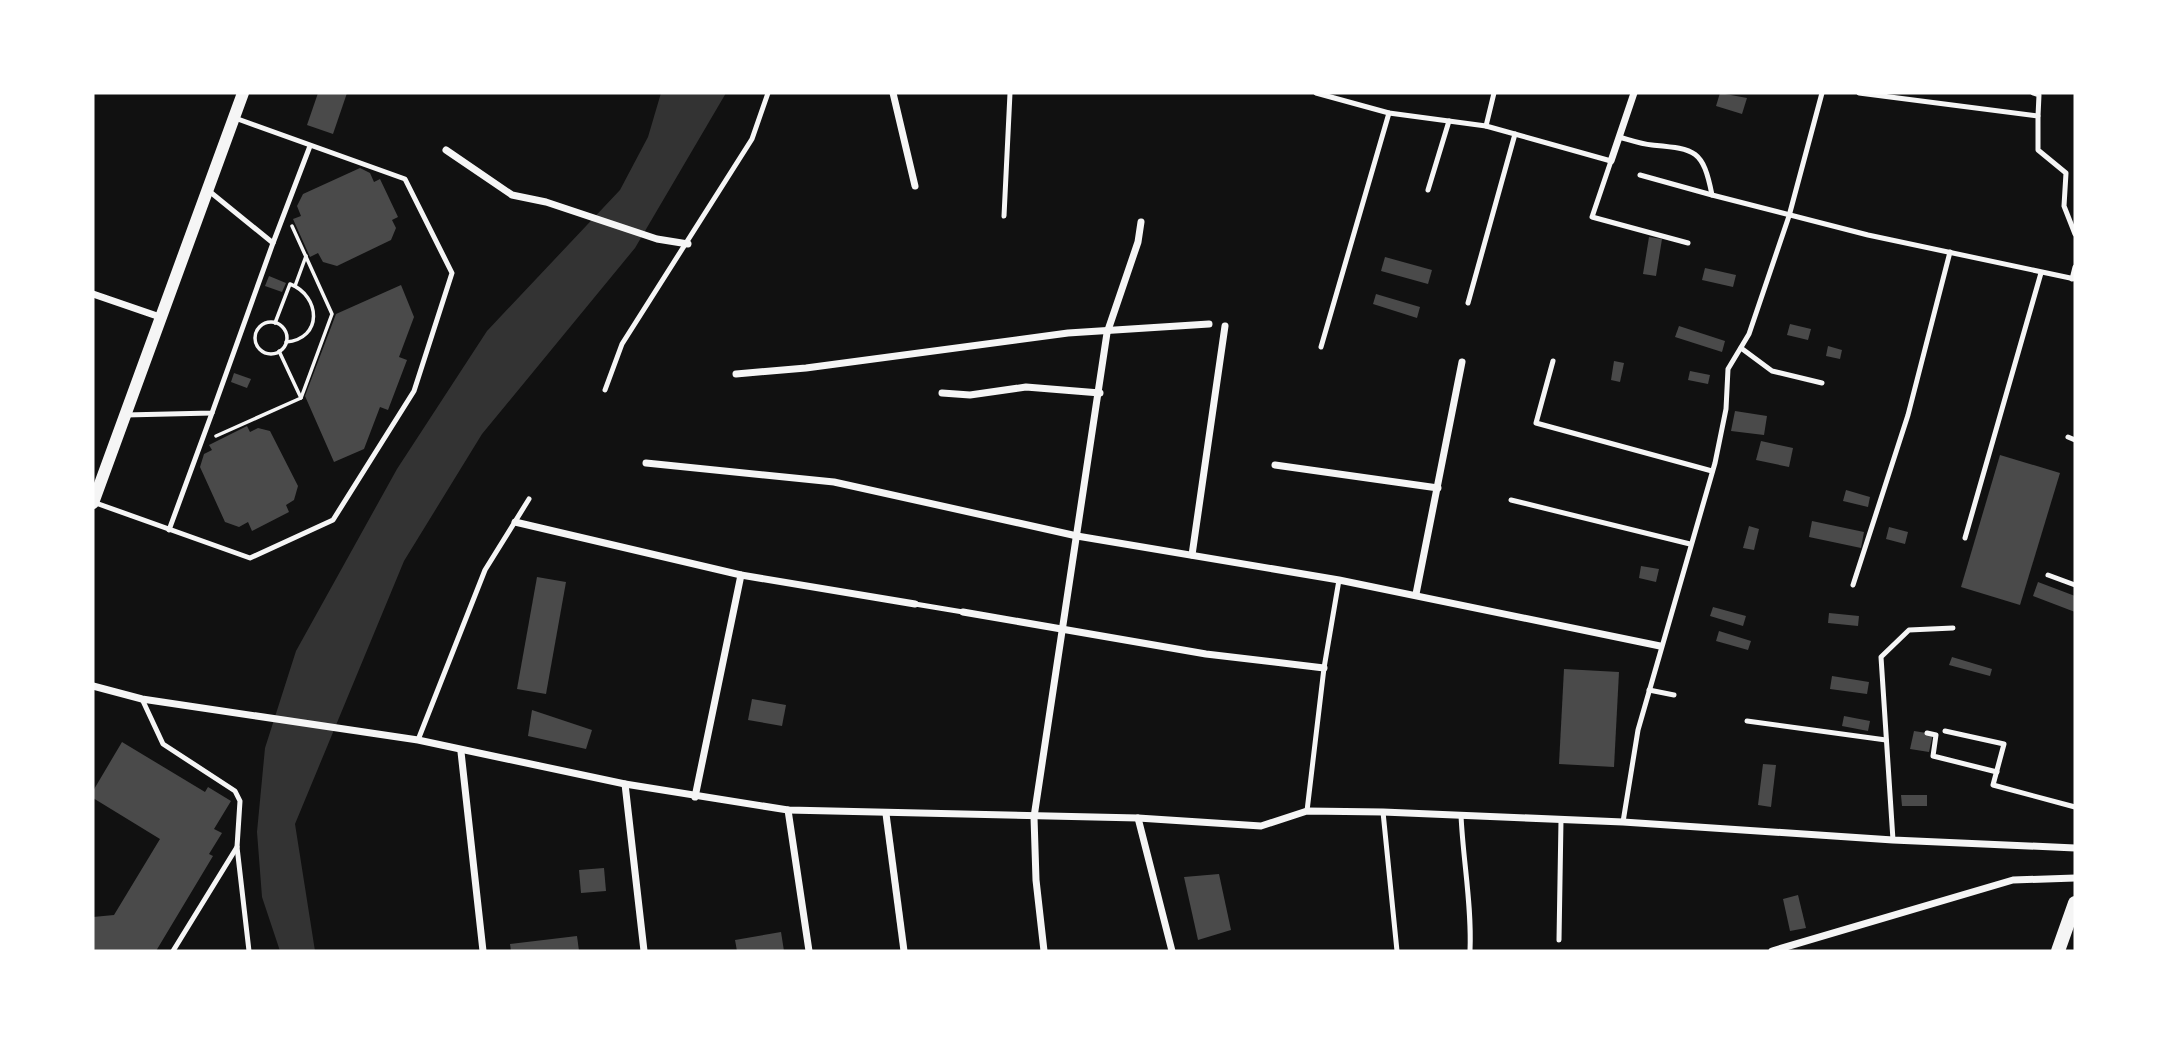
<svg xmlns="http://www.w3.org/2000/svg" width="2168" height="1044" font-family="Montserrat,sans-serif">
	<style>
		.water { fill: #333 }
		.building { fill: #4a4a4a }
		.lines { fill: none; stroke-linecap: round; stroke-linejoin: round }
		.path { stroke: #f5f5f5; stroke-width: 3.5 }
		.service { stroke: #f5f5f5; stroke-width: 5 }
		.minor { stroke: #f5f5f5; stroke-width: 7 }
		.tertiary { stroke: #f5f5f5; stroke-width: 12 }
		.secondary { stroke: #f5f5f5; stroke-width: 14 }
	</style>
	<rect width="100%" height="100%" fill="#111"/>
	<!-- water -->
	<polygon class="water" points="661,93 726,93 635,248 482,434 404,561 295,824 315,951 280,951 262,897 257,832 265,748 296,651 397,469 487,331 620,190 648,137"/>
	<!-- building -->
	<g class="building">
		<polygon points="318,93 347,93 333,134 307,125"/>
		<polygon points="1720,93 1747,98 1742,114 1716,106"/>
		<polygon points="360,168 370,173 374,182 380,179 398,217 392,220 396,228 391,240 337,266 323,262 318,253 310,257 293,219 301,216 297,206 303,194"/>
		<polygon points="1649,237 1662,239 1656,276 1643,274"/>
		<polygon points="1385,257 1432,270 1428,284 1381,271"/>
		<polygon points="1705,268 1736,275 1733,287 1702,280"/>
		<polygon points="269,276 286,283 282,292 265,286"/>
		<polygon points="401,285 414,317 399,357 407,360 388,410 380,407 364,449 334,462 305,396 336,314"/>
		<polygon points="1376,294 1420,307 1417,318 1373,304"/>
		<polygon points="1790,324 1811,329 1808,340 1787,335"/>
		<polygon points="1679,326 1725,341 1722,352 1675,337"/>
		<polygon points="1828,346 1842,350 1840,359 1826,356"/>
		<polygon points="1614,361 1624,363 1620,382 1611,380"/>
		<polygon points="1690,371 1710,375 1708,384 1688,380"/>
		<polygon points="234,373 251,379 247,388 231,382"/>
		<polygon points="1735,411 1767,416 1764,435 1731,431"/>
		<polygon points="247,426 250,432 258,428 270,431 298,486 294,500 286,505 289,512 252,531 248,522 239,527 225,522 200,467 204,454 212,450 209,445"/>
		<polygon points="1761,441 1793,448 1789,467 1756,460"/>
		<polygon points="2000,455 2060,473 2020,605 1961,587"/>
		<polygon points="1846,490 1870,497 1868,507 1843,501"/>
		<polygon points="1812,521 1864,532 1861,548 1809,537"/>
		<polygon points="1749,526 1759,529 1754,550 1743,548"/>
		<polygon points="1889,527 1908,532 1905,544 1886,539"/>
		<polygon points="1641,566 1659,569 1656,582 1639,578"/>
		<polygon points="537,577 566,582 546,694 517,689"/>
		<polygon points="2038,582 2075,596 2075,612 2033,596"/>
		<polygon points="1713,607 1746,616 1743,626 1710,616"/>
		<polygon points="1829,613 1859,616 1858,626 1828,623"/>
		<polygon points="1719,631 1751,641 1748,650 1716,641"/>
		<polygon points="1952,657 1992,669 1990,676 1949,665"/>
		<polygon points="1564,669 1619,672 1614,767 1559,764"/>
		<polygon points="1832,676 1869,682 1867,694 1830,689"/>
		<polygon points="752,699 786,705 782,726 748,720"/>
		<polygon points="532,710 592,730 586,749 528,736"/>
		<polygon points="1844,716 1870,721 1868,731 1842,726"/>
		<polygon points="1914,731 1933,734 1929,752 1910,749"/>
		<polygon points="122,742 205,792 208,787 231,801 214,829 222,833 209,854 213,856 156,951 93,951 93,917 114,915 160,839 93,798 93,791"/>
		<polygon points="1763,764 1776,765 1771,807 1758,805"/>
		<polygon points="1901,795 1927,795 1927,806 1902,806"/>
		<polygon points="604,868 606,891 581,893 579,870"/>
		<polygon points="1219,874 1231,930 1198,940 1184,877"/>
		<polygon points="1798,895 1806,928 1790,931 1783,899"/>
		<polygon points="781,932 784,951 737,951 735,940"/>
		<polygon points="577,936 579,951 511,951 510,944"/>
	</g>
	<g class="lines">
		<!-- path -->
		<g class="path">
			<polyline points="295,286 306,256"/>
			<circle cx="271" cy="338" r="16"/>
			<path d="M275 323 290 284C321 296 323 339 286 342"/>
			<polyline points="279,351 301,398"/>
			<polyline points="216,436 301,398 332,314 292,226"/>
		</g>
		<!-- service -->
		<g class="service">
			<polyline points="1316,93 1389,113 1486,126 1611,161 1592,217 1688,243"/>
			<polyline points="1859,93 2038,116 2038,150 2066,173 2064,206 2075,234"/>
			<polyline points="2033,93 2039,95 2038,116"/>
			<polyline points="1486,126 1494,93"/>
			<path d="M1619 137C1630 140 1641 144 1652 145 1695 149 1703 149 1712 195L1868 235 2075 279"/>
			<polyline points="1640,175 1712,195"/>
			<polyline points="1428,190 1449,121"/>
			<polyline points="1004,216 1010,93"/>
			<polyline points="273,243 310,146"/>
			<polyline points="2072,279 2075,267"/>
			<polyline points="1468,303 1515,134"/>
			<polyline points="1321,347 1389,113"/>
			<polyline points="1741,348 1772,371 1822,383"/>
			<polyline points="1553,361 1536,423 1712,471"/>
			<polyline points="605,390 622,344 752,139 768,93"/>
			<polyline points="125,415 212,413 273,243 209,191"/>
			<polyline points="2068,437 2075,440"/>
			<polyline points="1511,500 1690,544"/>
			<polyline points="93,502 250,558 333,520 414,391 452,273 405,179 235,118"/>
			<polyline points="169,530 212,413"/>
			<polyline points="1965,538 2041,273"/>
			<polyline points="2048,575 2075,585"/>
			<polyline points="1853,585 1908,415 1950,252"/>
			<polyline points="915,604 963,612"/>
			<polyline points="1649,690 1674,695"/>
			<polyline points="142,699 163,744 235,791 240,801 237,847 249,951"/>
			<polyline points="1747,721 1886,740"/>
			<polyline points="1945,731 2004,744 1993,785 2075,807"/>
			<polyline points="1927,733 1936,735 1933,756 1997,772"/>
			<polyline points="418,740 485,570 529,499"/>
			<polyline points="1307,811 1324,668 1339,580"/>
			<polyline points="1383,812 1397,951"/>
			<path d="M1461 815C1463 861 1472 905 1470 951"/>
			<polyline points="1623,822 1638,730 1715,463 1726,409 1728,369 1749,334 1789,216 1822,93"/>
			<polyline points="1893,840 1881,657 1909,630 1953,628"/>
			<polyline points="1559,940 1561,820"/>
			<polyline points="173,951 237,847"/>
		</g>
		<!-- minor -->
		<g class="minor">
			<polyline points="893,93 915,186"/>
			<polyline points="446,150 512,195 546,202 657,239 688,244"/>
			<polyline points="1611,161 1634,93"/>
			<polyline points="93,294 160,317"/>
			<polyline points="736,374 806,368 1068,333 1209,324"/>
			<polyline points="942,393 970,395 1026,387 1100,393"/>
			<polyline points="646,463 834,482 1077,536 1339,580 1660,646"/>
			<polyline points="1275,465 1438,488"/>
			<polyline points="515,522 741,575 915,604"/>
			<polyline points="1192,555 1225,326"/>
			<polyline points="1416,594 1462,362"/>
			<polyline points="963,612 1206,654 1324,668"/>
			<polyline points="93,686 142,699 418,740 625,784 788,810 1138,818 1261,826 1307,811 1383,812 1623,822 1893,840 2075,848"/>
			<polyline points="461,752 483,951"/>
			<polyline points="625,784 644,951"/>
			<polyline points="695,797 741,575"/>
			<polyline points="788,810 809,951"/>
			<polyline points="886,814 904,951"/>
			<polyline points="1138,818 1172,951"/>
			<polyline points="1044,951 1036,880 1034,817 1107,333 1138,242 1141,222"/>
			<polyline points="1772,951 2013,880 2075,878"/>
		</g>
		<!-- tertiary -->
		<polyline class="tertiary" points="93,503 243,93"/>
		<!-- secondary -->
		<polyline class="secondary" points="2058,951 2075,903"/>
	</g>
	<!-- border -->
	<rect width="2168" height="1044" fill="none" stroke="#ffffff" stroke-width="189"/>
</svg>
